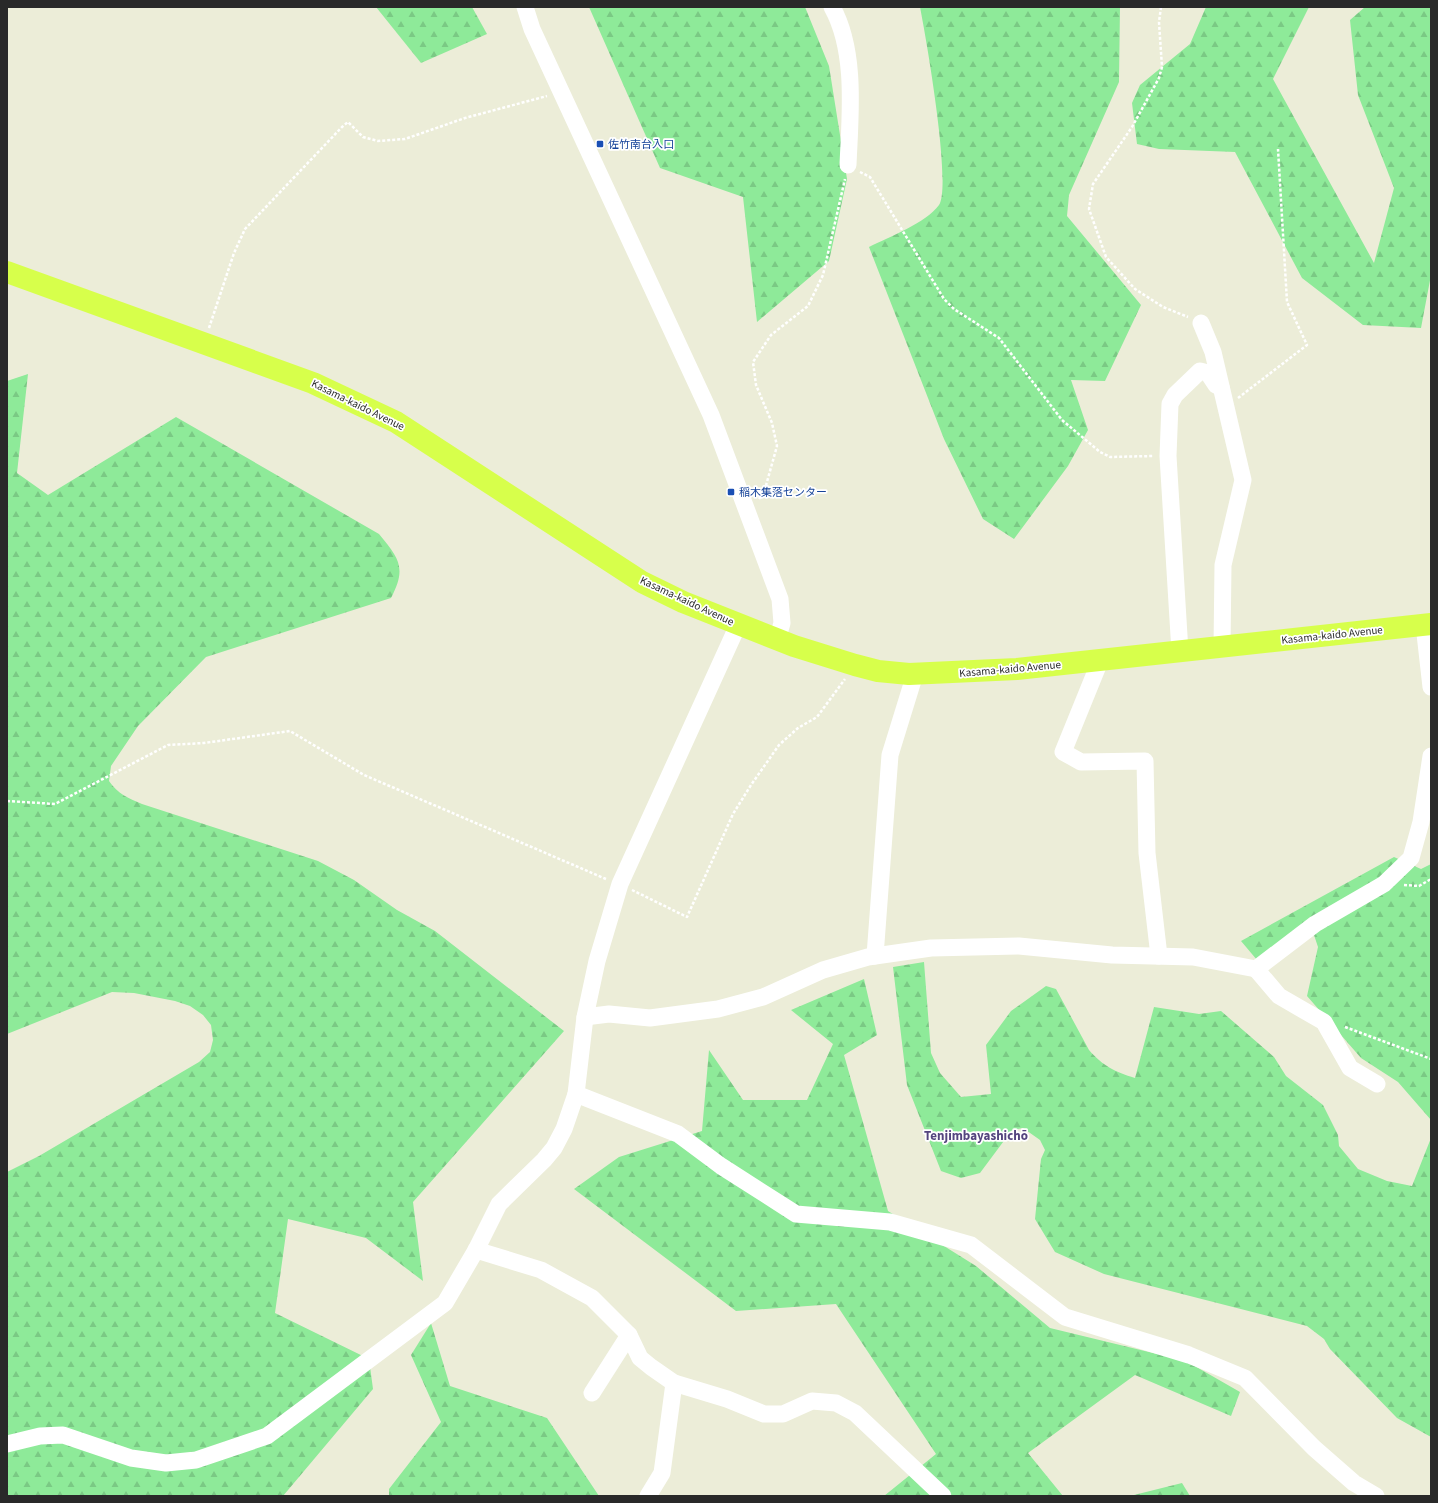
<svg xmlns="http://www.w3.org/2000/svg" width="1438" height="1503" font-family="'Source Sans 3','Noto Sans JP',sans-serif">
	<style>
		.forest { fill: url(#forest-firs) }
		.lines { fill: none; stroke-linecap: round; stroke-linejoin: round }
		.path { stroke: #fff; stroke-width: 2.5; stroke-dasharray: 3 2; stroke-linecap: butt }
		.minor { stroke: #fff; stroke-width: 17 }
		.major { stroke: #d7ff4b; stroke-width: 22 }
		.transit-dot { fill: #1a4fb4; stroke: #fff; stroke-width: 1.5 }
		.labels { text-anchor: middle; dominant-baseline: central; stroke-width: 3.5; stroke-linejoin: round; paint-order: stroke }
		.transit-label { font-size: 11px; fill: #164399; stroke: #fff; text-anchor: start }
		.street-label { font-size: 11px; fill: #292929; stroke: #fff }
		.quarter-label { font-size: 13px; font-weight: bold; fill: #54457e; stroke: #fff }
	</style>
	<defs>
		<pattern id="forest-firs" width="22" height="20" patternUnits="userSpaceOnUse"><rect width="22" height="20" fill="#8eea99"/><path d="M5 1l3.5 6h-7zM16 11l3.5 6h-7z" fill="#7ac984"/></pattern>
	</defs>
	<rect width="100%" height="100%" fill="#ecedd8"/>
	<!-- forest -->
	<g class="forest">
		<polygon points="376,7 472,7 487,34 421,63"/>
		<polygon points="589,7 805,7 829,66 847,179 829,261 757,322 743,197 660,168"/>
		<path d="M920 7H1120L1119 82 1069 195 1067 216 1141 305 1105 381 1071 380 1088 430 1068 466 1014 539 983 519 944 439 869 247C889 237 926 223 939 205 952 185 926 37 920 7Z"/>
		<polygon points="1206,7 1309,7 1273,79 1374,263 1394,188 1358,95 1350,20 1365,7 1431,7 1431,275 1421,328 1363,325 1302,278 1235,152 1159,149 1137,144 1132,103 1140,85 1190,44"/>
		<path d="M28 374 17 473 48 495 176 417 379 534C399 558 407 568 391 598L206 657 138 726 111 766 109 781C118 794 128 798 142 804L318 861 354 880 397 910 435 931 564 1031 413 1202 423 1281 366 1238 288 1219 275 1313 369 1359 373 1389 283 1496H7V1172L39 1156 199 1062 210 1052 213 1040 211 1025 203 1015 190 1006 175 1001 134 993 112 992 7 1034V381Z"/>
		<polygon points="1394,857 1421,869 1431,864 1431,1120 1398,1082 1361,1058 1307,996 1318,947 1314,935 1257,960 1241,941"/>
		<path d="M924 962 931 1053 940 1073 961 1097 991 1094 986 1045 1011 1011 1046 986 1056 989 1089 1050C1103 1066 1115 1072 1135 1078L1154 1007 1199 1014 1221 1011 1274 1057 1286 1076 1323 1105 1338 1135 1339 1146 1358 1169 1387 1181 1412 1186 1431 1138V1437L1397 1418 1330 1349 1324 1339 1307 1326 1104 1274 1055 1252 1035 1219 1041 1159 1045 1150 1040 1140 1023 1128 1012 1130 980 1173 961 1178 941 1171 907 1085 893 967Z"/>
		<polygon points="864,979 877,1035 844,1055 888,1211 976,1266 1050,1328 1186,1361 1240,1392 1231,1416 1135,1375 1028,1453 1063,1496 884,1496 936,1454 836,1304 736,1311 574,1189 619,1157 702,1131 709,1050 743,1100 807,1100 833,1044 791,1010"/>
		<polygon points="431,1323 450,1386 547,1418 599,1496 389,1496 389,1489 441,1422 411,1355"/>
		<polygon points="1182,1483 1190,1496 1130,1496"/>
	</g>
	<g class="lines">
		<!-- path -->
		<g class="path">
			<polyline points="1161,7 1159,22 1162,67 1159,78 1132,127 1093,184 1089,209 1106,257 1135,289 1163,307 1188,317"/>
			<polyline points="860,172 870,177 944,299 954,309 999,338 1062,420 1100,452 1110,457 1153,456"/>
			<polyline points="209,328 234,253 245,229 342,127 348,122 363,137 378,141 405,139 465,118 547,96"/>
			<polyline points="1238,398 1307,345 1287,302 1278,149"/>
			<polyline points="759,499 765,489 777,446 772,423 756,385 753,362 771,335 808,306 823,275 845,179"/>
			<polyline points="7,801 55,804 168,745 204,743 290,731 364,775 606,879"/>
			<polyline points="1404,885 1419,886 1431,879"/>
			<polyline points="632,890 687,917 733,814 751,785 779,745 798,728 817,717 845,679"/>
			<polyline points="1345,1027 1431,1059"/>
		</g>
		<!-- minor -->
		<g class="minor">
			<polyline points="525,7 532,29 711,415 780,599 782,623 777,640"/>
			<path d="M832 7C857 52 850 116 848 165"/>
			<polyline points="1201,323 1213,352 1243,480 1223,565 1222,647"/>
			<polyline points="1424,625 1431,687"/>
			<polyline points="1180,652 1168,456 1170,404 1175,395 1200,371 1208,373 1216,385 1221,387"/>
			<polyline points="1100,661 1063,752 1081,762 1145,761 1147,853 1159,956"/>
			<polyline points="875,956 890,755 915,674"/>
			<polyline points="1256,969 1279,996 1324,1022 1350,1068 1377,1084"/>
			<polyline points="585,1017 609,1014 650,1018 718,1009 763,997 823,970 868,957 931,948 1019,946 1112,955 1193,957 1256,969 1315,924 1384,884 1411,858 1421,822 1431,756"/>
			<polyline points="576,1094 678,1134 721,1166 796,1214 890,1222 971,1245 1065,1317 1189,1355 1245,1378 1314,1448 1354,1483 1376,1496"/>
			<polyline points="476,1250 541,1270 592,1298 629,1335 640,1358 651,1367 674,1383 727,1399 764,1414 783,1414 812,1401 836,1403 855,1413 943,1496"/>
			<polyline points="592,1393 629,1335"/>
			<polyline points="7,1444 40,1436 63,1435 131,1458 166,1463 196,1460 267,1436 445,1303 476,1250 499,1204 544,1160 554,1148 564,1129 576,1094 585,1017 597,961 620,884 738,625"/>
			<polyline points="648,1496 662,1473 674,1383"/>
		</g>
		<!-- major -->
		<polyline class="major" points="7,272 313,383 396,422 642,582 683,602 794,646 855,665 878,671 909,674 1017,669 1431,624"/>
	</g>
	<!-- markers -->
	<g class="transit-dot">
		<rect x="596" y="140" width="8" height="8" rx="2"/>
		<rect x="727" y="488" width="8" height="8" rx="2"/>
	</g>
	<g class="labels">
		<!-- transit labels -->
		<g class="transit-label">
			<text x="608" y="144">佐竹南台入口</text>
			<text x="739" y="492">稲木集落センター</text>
		</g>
		<!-- street labels -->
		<g class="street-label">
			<text transform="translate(358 405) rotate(26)">Kasama-kaido Avenue</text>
			<text transform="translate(687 601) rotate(25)">Kasama-kaido Avenue</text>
			<text transform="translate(1332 635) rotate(-6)">Kasama-kaido Avenue</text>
			<text transform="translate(1010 669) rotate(-5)">Kasama-kaido Avenue</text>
		</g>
		<!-- quarter labels -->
		<g class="quarter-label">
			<text x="976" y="1136">Tenjimbayashichō</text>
		</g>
	</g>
	<!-- border -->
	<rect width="1438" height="1503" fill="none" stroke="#292929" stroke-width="16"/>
</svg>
